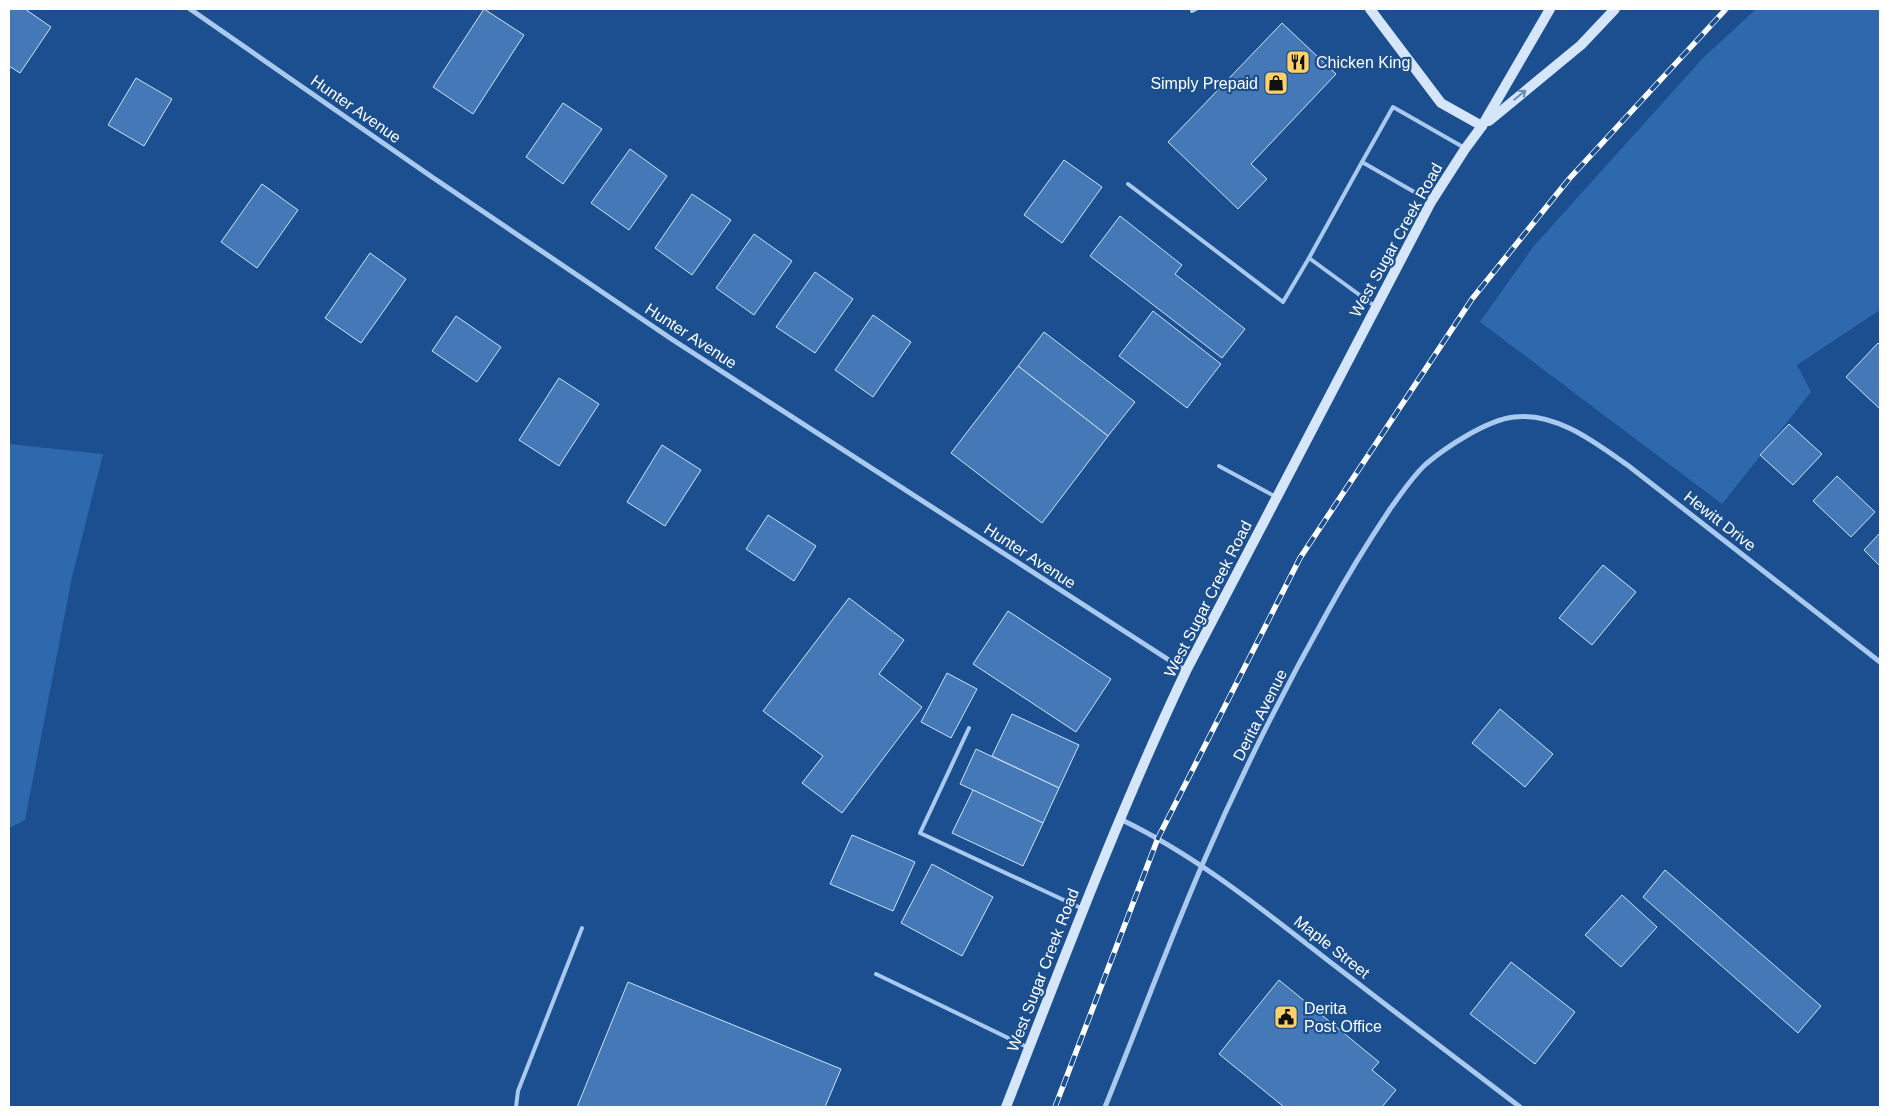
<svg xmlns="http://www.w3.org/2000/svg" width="1889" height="1116" font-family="Arial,sans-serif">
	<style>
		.green { fill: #2e69ad }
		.building { fill: #4478b7; stroke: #cfe3fa }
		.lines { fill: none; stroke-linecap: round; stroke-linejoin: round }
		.lane { stroke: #a9c9ee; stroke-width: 4 }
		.street { stroke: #a9c9ee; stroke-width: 5 }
		.secondary { stroke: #d6e6fa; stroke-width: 10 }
		.rail-casing { stroke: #fff; stroke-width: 5.5 }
		.rail { stroke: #1b4f8f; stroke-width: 4; stroke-dasharray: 11; stroke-linecap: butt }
		.oneway { stroke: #668bba }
		.labels { text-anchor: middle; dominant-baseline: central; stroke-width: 4.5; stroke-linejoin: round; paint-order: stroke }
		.poi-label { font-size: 16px; fill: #fff; stroke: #1b4f8f; text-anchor: start }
		.street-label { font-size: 16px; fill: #fff; stroke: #1b4f8f }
	</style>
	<rect width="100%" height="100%" fill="#1b4f8f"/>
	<!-- green -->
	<g class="green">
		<polygon points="1756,9 1880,9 1880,310 1797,365 1811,392 1722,504 1480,322 1533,247 1703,58"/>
		<polygon points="9,444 103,454 72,577 25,820 9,828"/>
	</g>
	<!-- building -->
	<g class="building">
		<polygon points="9,9 25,9 51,27 20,73 9,66"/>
		<polygon points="484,9 524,35 473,114 433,87"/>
		<polygon points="1282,23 1336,74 1251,164 1267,179 1238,209 1168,142"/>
		<polygon points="136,78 172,99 144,146 108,125"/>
		<polygon points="563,103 602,129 563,184 526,157"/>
		<polygon points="630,149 667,176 629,230 591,203"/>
		<polygon points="1064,160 1102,187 1062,243 1024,215"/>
		<polygon points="262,184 298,210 257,268 221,242"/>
		<polygon points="692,194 731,220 692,275 655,248"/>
		<polygon points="1120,216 1182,265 1175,274 1245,329 1222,358 1090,256"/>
		<polygon points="754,234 792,261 754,315 716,288"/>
		<polygon points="370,253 406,279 361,343 325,318"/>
		<polygon points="815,272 853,299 815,353 776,327"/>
		<polygon points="1153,311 1221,364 1187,408 1119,356"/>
		<polygon points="873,315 911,342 873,397 835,370"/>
		<polygon points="456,316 501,347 477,382 432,351"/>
		<polygon points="1044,332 1135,402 1108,436 1018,366"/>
		<polygon points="1878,343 1880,345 1880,409 1846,377"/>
		<polygon points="1018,366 1108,436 1042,523 951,453"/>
		<polygon points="559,378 599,404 559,466 519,440"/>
		<polygon points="1789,424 1822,454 1793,485 1760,455"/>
		<polygon points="662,445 701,470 665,526 627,502"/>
		<polygon points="1837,476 1875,512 1851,537 1813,501"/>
		<polygon points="768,515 816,546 794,581 746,549"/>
		<polygon points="1880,533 1880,566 1864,550"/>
		<polygon points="1603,565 1636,592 1592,645 1559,618"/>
		<polygon points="849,598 904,640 879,674 922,707 842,813 802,783 823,756 763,711"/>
		<polygon points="1008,611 1111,679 1076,732 973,664"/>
		<polygon points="947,673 977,689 951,738 921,722"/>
		<polygon points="1500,709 1553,754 1525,787 1472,743"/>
		<polygon points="1012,714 1079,745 1059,788 992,756"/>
		<polygon points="976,749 1059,788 1043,823 960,784"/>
		<polygon points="973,790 1043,823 1023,866 952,833"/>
		<polygon points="852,835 915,862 893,911 830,884"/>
		<polygon points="932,864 993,897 962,956 901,923"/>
		<polygon points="1665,870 1821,1006 1798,1033 1643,897"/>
		<polygon points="1622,895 1657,927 1621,967 1585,935"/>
		<polygon points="1511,962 1575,1012 1535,1064 1470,1014"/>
		<polygon points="1279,980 1379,1062 1372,1070 1396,1090 1382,1107 1284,1107 1219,1054"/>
		<polygon points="628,982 841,1069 825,1107 577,1107"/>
	</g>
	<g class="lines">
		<!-- lane -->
		<g class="lane">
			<polyline points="1192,11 1196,9"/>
			<polyline points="1362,162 1393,107 1463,147"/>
			<polyline points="1128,184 1283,302 1309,258"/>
			<polyline points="1376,307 1309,258 1362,162 1430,201"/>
			<polyline points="1219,466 1276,497"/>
			<polyline points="969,728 920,833 1083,909"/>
			<polyline points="876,974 1029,1048"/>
			<polyline points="516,1107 518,1091 582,928"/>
		</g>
		<!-- street -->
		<g class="street">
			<polyline points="190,9 432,177 673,340 1186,671"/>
			<path d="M1120 819C1193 854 1257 905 1321 955 1387 1006 1454 1057 1520 1107"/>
			<path d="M1105 1107C1138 1026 1168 944 1203 863 1240 777 1282 693 1328 611 1347 576 1368 542 1390 509 1401 494 1412 477 1426 464 1446 447 1487 420 1514 417 1557 412 1596 443 1630 467L1880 662"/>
		</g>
		<!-- secondary -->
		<g class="secondary">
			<polyline points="1370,9 1441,103 1482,126"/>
			<polyline points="1489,121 1581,45 1615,9"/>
			<path d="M1006 1107C1063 961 1118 814 1186 671L1431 202 1465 149 1482 126 1550 9"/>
		</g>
		<!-- rail casing -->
		<g class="rail-casing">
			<polyline id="rail" points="1055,1107 1158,838 1300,558 1472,299 1569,179 1726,9"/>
		</g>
		<!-- rail -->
		<use href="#rail" class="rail"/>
	</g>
	<!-- one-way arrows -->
	<defs><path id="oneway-shaft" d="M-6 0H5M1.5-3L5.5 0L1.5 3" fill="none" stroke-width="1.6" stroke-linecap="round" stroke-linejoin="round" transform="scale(1.25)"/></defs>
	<use class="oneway" href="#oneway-shaft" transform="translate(1520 95) rotate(-39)"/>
	<!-- icons -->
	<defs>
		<g id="restaurant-square" transform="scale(1.25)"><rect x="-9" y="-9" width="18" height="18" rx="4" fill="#ffd166" stroke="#1b4f8f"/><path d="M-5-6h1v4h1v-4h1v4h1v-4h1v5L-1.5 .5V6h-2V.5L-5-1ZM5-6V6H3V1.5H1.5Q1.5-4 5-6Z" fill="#111"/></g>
		<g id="shop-square" transform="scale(1.25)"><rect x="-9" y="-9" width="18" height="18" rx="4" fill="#ffd166" stroke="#1b4f8f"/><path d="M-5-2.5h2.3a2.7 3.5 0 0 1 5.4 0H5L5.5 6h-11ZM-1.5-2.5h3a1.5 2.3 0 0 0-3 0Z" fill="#111"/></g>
		<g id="civic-square" transform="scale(1.25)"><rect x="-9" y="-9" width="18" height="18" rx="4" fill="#ffd166" stroke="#1b4f8f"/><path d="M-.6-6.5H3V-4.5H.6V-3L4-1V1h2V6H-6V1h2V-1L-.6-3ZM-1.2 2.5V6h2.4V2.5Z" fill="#111"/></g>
	</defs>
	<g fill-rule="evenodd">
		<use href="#restaurant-square" x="1298" y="62"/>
		<use href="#shop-square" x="1276" y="83"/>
		<use href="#civic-square" x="1286" y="1017"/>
	</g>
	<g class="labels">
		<!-- poi labels -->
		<g class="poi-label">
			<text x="1316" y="62">Chicken King</text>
			<text x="1258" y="83" text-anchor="end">Simply Prepaid</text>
			<text x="1304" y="1008">Derita<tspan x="1304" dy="18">Post Office</tspan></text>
		</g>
		<!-- street labels -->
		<g class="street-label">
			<text transform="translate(356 109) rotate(35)">Hunter Avenue</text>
			<text transform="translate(1396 240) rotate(-61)">West Sugar Creek Road</text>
			<text transform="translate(691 336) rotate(33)">Hunter Avenue</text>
			<text transform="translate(1720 521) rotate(38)">Hewitt Drive</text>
			<text transform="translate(1030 556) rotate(33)">Hunter Avenue</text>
			<text transform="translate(1208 599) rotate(-63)">West Sugar Creek Road</text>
			<text transform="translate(1260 715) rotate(-63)">Derita Avenue</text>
			<text transform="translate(1332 947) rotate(38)">Maple Street</text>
			<text transform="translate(1043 970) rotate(-69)">West Sugar Creek Road</text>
		</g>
	</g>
	<!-- border -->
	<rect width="1889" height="1116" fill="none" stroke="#ffffff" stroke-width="20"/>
</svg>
